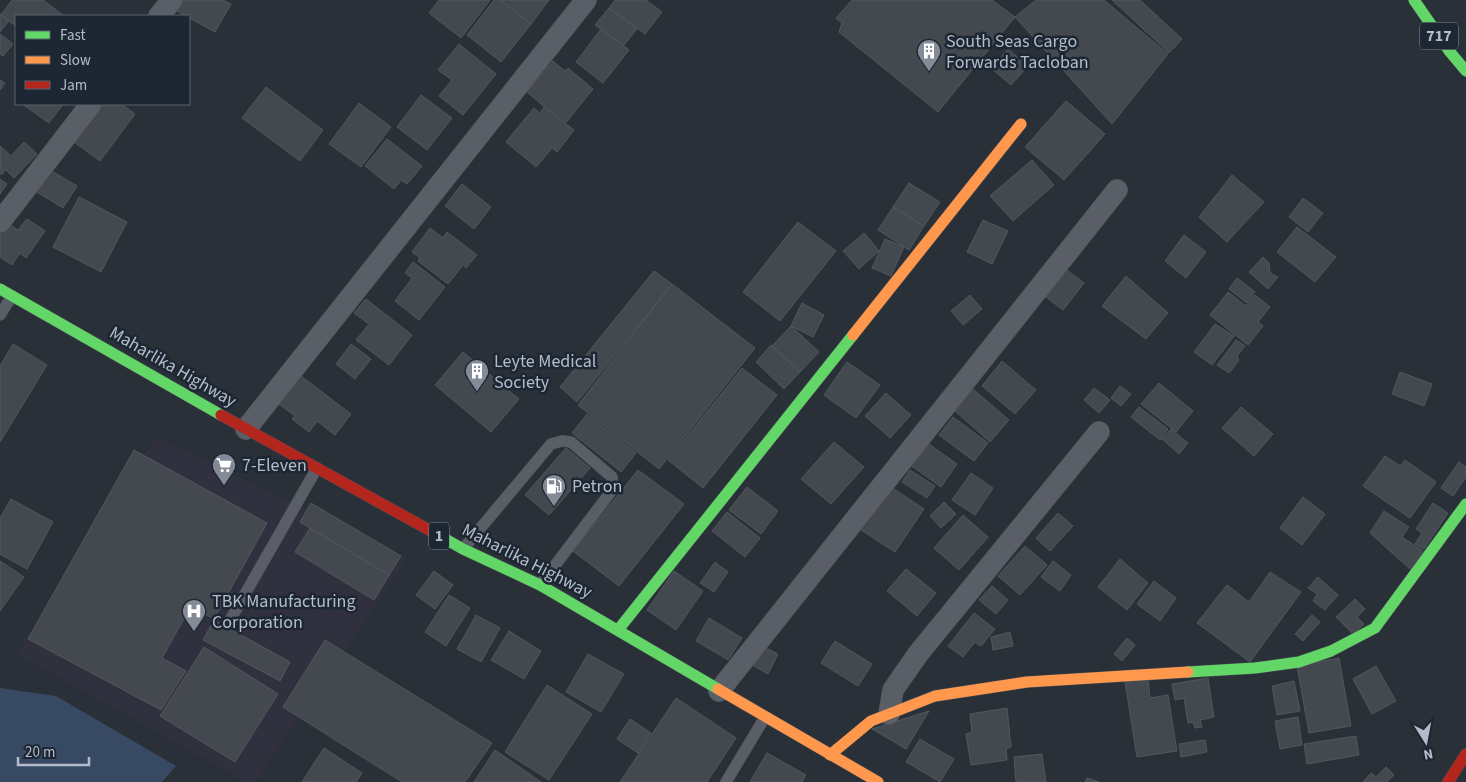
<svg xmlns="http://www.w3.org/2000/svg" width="1466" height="782" font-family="'Source Sans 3',sans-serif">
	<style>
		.medical { fill: #31303e }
		.water { fill: #384963 }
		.building { fill: #444950; stroke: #52575f }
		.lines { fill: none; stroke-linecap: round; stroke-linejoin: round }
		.lane-casing { stroke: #484c53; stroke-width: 12 }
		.street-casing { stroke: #484c53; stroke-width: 22 }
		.fast-casing { stroke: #484c53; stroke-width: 12 }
		.slow-casing { stroke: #484c53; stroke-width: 12 }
		.jam-casing { stroke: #484c53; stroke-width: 12 }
		.lane { stroke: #5a5e66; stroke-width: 11 }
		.street { stroke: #5a5e66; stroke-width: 21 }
		.fast { stroke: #63d668; stroke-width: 11 }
		.slow { stroke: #ff974d; stroke-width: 11 }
		.jam { stroke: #b3261e; stroke-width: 11 }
		.labels { text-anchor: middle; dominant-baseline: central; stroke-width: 5; stroke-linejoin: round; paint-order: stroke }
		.shield { fill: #1d2633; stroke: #878f9c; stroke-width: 1 }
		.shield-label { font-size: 16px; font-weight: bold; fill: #b4bcc9 }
		.poi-label { font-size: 18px; fill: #b4bcc9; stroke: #1d2633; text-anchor: start }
		.street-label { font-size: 18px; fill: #b4bcc9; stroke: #1d2633 }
	</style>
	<rect width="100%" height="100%" fill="#2a3038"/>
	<!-- medical -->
	<polygon class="medical" points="157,437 407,558 255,782 246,782 17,654 70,564"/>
	<!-- water -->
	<polygon class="water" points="0,688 56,696 176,766 162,782 0,782"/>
	<!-- building -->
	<g class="building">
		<polygon points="12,0 43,0 63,15 62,16 16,16 16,26 1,15"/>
		<polygon points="181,0 223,0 231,4 215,32 175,10"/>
		<polygon points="439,0 490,0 461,38 429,13"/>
		<polygon points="494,0 500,0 531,24 501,62 467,35"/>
		<polygon points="500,0 549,0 531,24"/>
		<polygon points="615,0 646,0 662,12 645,34 609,8"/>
		<polygon points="852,0 992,0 1015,17 938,112 839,32 842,23 836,18"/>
		<polygon points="1036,0 1104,0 1168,54 1112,124 1015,17"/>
		<polygon points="1112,0 1140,0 1182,39 1169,53"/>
		<polygon points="609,8 637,29 623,46 595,25"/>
		<polygon points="0,14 9,21 0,32"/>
		<polygon points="601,29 629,50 603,83 576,62"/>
		<polygon points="0,34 13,44 3,56 0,54"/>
		<polygon points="459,44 496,74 463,115 439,96 452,80 438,70"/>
		<polygon points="1008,49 1028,66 1011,85 991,68"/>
		<polygon points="553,61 565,71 568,68 593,89 565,124 527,92"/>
		<polygon points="0,80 5,83 0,90"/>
		<polygon points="266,87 323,130 300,161 242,118"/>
		<polygon points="421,95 452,118 427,150 397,127"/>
		<polygon points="1066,101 1105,134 1064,180 1025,147"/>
		<polygon points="359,103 391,127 361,167 329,144"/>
		<polygon points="26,104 63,104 49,123 25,106"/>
		<polygon points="96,104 121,104 135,114 100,161 70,139"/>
		<polygon points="544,107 574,130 557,152 552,148 536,167 506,142 534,108 540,113"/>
		<polygon points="387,139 422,166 407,184 401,180 394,189 365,166"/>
		<polygon points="24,142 37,154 14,178 6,170 1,175 0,146 11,156"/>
		<polygon points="1032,160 1054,185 1013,221 990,196"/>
		<polygon points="45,167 77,186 63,208 32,189"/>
		<polygon points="1232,175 1264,202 1227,242 1199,217"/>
		<polygon points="0,179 7,184 0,194"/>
		<polygon points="909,183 940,202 924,226 893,207"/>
		<polygon points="462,184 491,207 474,229 445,206"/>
		<polygon points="79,197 127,222 101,272 53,247"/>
		<polygon points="1303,198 1323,213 1308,232 1289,217"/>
		<polygon points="893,207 924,226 909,250 878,230"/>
		<polygon points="27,219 45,231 26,258 20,253 12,265 0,257 0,227 4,221 18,230"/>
		<polygon points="983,220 1008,231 992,264 967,252"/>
		<polygon points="798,222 836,251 780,321 743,292"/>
		<polygon points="1297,227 1336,257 1315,282 1277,252"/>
		<polygon points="430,228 443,238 447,232 477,255 466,268 463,265 448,284 418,261 420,258 412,252"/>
		<polygon points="864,233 879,251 859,269 843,251"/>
		<polygon points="1184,235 1206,252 1186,278 1165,261"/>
		<polygon points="885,239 904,247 891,276 872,268"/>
		<polygon points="1263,257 1269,263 1270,273 1278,277 1268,289 1249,272"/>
		<polygon points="413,262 445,287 419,320 395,301 412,278 405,273"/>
		<polygon points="1067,270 1084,283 1063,310 1046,297"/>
		<polygon points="654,271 672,284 577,402 560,387"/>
		<polygon points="1126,276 1168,313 1146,339 1102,306"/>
		<polygon points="1237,278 1255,292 1247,303 1229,289"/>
		<polygon points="672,284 755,348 659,469 578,405"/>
		<polygon points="1228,292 1246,306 1255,295 1270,307 1258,322 1263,326 1248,345 1210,315"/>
		<polygon points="970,295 982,309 963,325 951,311"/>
		<polygon points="366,299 412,335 389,365 356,340 369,324 354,313"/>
		<polygon points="802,303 824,315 813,337 791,326"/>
		<polygon points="1215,324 1234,336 1212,365 1194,352"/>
		<polygon points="791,326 819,352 800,372 772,346"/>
		<polygon points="1236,340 1245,346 1237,356 1239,360 1229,373 1217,365"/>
		<polygon points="13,344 47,365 0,442 0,366"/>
		<polygon points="351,344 371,359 355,379 336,364"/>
		<polygon points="771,345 800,372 784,389 756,362"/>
		<polygon points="463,352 519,399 491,432 435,385"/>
		<polygon points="1002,361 1036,390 1015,414 982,386"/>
		<polygon points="847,362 880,385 856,418 824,395"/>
		<polygon points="742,368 777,395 703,488 668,460"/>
		<polygon points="1400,372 1432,384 1424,406 1392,394"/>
		<polygon points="301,376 351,414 335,435 317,421 309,432 292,419 295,416 279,404"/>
		<polygon points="1159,383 1193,411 1176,432 1141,404"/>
		<polygon points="1120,386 1131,394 1121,406 1111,398"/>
		<polygon points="1094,388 1110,400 1099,413 1084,400"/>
		<polygon points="973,389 1009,420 990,442 955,411"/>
		<polygon points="886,393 911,415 890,438 865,416"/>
		<polygon points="1139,407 1168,429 1160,440 1131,417"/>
		<polygon points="1241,407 1273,434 1254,456 1222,428"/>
		<polygon points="587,414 636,453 621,472 572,433"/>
		<polygon points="953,417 988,443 974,461 939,435"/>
		<polygon points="1171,429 1188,443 1179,454 1162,439"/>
		<polygon points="834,442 864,467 831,504 801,479"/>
		<polygon points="926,442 957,464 941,487 909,464"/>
		<polygon points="566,448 590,468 549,515 525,495"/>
		<polygon points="134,450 267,523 214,619 191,606 162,658 186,671 161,710 28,639"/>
		<polygon points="1385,456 1400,466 1405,460 1436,482 1410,518 1363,486"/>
		<polygon points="1459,462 1466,467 1466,477 1453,496 1441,488"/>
		<polygon points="638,470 684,504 619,586 573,551"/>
		<polygon points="910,470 935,486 927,498 902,482"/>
		<polygon points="971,473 993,488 975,515 952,500"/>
		<polygon points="888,485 924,509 895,552 858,528"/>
		<polygon points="747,487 778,511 761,534 729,510"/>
		<polygon points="1303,497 1325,514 1302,545 1280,528"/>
		<polygon points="11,499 53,522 27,569 0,554 0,518"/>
		<polygon points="944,502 956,514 941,528 930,516"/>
		<polygon points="311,503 401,556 389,575 300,522"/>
		<polygon points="1433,503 1448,513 1424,549 1415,544 1422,533 1416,529"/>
		<polygon points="1384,511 1409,527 1402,537 1423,551 1410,569 1370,533"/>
		<polygon points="727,512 760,538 745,557 712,531"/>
		<polygon points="1058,513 1073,526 1050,551 1036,538"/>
		<polygon points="963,515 988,537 959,570 934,548"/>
		<polygon points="310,528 389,575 374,600 295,552"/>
		<polygon points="1025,546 1047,565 1020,595 998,576"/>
		<polygon points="1120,559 1148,583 1127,610 1098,587"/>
		<polygon points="0,561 24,577 0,611"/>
		<polygon points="1053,561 1071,575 1060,591 1041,577"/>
		<polygon points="715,562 728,572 714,592 700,583"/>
		<polygon points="906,569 936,593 917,616 887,591"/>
		<polygon points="434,571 453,585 435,609 416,595"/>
		<polygon points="674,571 703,591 676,630 647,610"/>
		<polygon points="1270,572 1301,592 1250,662 1197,623 1227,585 1249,602"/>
		<polygon points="1318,577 1338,595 1325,610 1313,601 1317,594 1308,588"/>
		<polygon points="1154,581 1176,598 1160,621 1137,604"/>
		<polygon points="992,586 1008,600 996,614 979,600"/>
		<polygon points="449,595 470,608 446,646 425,632"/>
		<polygon points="1355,599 1365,609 1357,617 1364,624 1353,634 1336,617"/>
		<polygon points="974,613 995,629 981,646 975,642 963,657 948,646"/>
		<polygon points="476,615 500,628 481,662 457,649"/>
		<polygon points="1312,615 1320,622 1303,641 1295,634"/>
		<polygon points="709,618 742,638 728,660 696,641"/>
		<polygon points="214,620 290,662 280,681 203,640"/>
		<polygon points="509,631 541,651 524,679 491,660"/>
		<polygon points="1010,632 1013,646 993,650 991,637"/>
		<polygon points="1127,638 1135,645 1122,661 1114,654"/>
		<polygon points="325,640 492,743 465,782 402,782 283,707"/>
		<polygon points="835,641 872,664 858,686 821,663"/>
		<polygon points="762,646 778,654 768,674 752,665"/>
		<polygon points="204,647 278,694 235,762 160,716"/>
		<polygon points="588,654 624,674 601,712 566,692"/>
		<polygon points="1339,658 1351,726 1309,733 1297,666"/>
		<polygon points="1376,666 1396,701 1372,714 1353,679"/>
		<polygon points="1208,678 1214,717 1200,720 1202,727 1195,728 1193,722 1188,723 1184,698 1175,700 1172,684"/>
		<polygon points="1148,679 1150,698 1168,695 1177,751 1137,757 1125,682"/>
		<polygon points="1294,681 1300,711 1277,715 1272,686"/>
		<polygon points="547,685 592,714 549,780 505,752"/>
		<polygon points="676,698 736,738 707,782 620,782"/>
		<polygon points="1007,708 1011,747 1006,749 1007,760 971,765 966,734 972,732 970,714"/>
		<polygon points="929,711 906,749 872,729"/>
		<polygon points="1298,717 1302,745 1280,749 1275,721"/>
		<polygon points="630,719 651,733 638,753 617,739"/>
		<polygon points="1356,736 1359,755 1307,764 1304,744"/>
		<polygon points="920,739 954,759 940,782 906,762"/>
		<polygon points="1205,740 1207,752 1181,757 1179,744"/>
		<polygon points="324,748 362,773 356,782 302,782"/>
		<polygon points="495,750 541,782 474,782"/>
		<polygon points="767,753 806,775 802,782 750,782"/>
		<polygon points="1042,754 1046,782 1016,782 1014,757"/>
		<polygon points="1386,767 1394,775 1387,782 1363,782 1371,773 1376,777"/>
		<polygon points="1087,778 1099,782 1085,782"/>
	</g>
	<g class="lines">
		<!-- lane casing -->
		<g class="lane-casing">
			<g id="lane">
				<polyline points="0,315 12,296"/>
				<polyline points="463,549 551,444 562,441 571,442 612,477 613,489 540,585"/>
				<polyline points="229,622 317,468"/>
				<polyline points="726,782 765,717"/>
			</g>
		</g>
		<!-- street casing -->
		<g class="street-casing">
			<g id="street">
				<polyline points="159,16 172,0"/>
				<polyline points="0,222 91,104"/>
				<polyline points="246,429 586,0"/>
				<polyline points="719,691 1117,190"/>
				<polyline points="889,714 893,690 918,654 1099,432"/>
			</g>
		</g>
		<!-- fast casing -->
		<g class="fast-casing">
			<g id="fast">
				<polyline points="1414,0 1450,52 1466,71"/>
				<polyline points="0,289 221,415"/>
				<polyline points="440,536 463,549 540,585 718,689"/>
				<polyline points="618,630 853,335"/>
				<polyline points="1188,672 1255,668 1299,662 1331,651 1375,628 1466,504"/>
			</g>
		</g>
		<!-- slow casing -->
		<g class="slow-casing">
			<g id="slow">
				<polyline points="853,335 1021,124"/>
				<polyline points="718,689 878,782"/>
				<polyline points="830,755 871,721 935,696 1027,682 1188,672"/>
			</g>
		</g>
		<!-- jam casing -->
		<g class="jam-casing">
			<g id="jam">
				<polyline points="221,415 440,536"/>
				<polyline points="1448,782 1466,754"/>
			</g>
		</g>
		<!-- lane -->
		<use href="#lane" class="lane"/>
		<!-- street -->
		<use href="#street" class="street"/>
		<!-- fast -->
		<use href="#fast" class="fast"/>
		<!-- slow -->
		<use href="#slow" class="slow"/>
		<!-- jam -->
		<use href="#jam" class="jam"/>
	</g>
	<!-- icons -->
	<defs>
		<g id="building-pin" transform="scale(1.25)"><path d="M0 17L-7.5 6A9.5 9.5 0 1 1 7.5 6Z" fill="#848b96" stroke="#1d2633"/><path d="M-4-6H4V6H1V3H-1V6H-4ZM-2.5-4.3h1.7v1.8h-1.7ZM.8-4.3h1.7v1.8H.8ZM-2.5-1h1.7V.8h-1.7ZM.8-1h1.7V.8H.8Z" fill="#fff"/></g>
		<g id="supermarket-pin" transform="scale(1.25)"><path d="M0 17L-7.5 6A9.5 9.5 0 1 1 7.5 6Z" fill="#848b96" stroke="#1d2633"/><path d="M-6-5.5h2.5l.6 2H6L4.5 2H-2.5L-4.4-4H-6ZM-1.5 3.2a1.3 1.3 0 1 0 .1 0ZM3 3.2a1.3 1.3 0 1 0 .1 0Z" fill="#fff"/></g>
		<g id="fuel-pin" transform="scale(1.25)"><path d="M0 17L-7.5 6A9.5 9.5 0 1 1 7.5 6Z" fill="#848b96" stroke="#1d2633"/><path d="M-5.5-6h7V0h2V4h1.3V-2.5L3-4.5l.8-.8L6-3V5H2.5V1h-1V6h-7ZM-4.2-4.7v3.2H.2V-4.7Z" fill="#fff"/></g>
		<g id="hospital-pin" transform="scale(1.25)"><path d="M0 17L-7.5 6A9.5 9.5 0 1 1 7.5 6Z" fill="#848b96" stroke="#1d2633"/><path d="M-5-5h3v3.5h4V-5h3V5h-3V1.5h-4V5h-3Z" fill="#fff"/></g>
	</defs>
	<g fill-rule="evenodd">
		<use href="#building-pin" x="929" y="51"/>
		<use href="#building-pin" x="477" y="371"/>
		<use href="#supermarket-pin" x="224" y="465"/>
		<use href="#fuel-pin" x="554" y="486"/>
		<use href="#hospital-pin" x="194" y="611"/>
	</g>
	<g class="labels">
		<!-- shield labels -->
		<g class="shield">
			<rect x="1420" y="22.5" width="38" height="27" rx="4"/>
			<rect x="429" y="522.5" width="20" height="27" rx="4"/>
		</g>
		<g class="shield-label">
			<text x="1439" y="36">717</text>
			<text x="439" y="536">1</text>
		</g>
		<!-- poi labels -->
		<g class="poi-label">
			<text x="946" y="41">South Seas Cargo<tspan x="946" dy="21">Forwards Tacloban</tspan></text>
			<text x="494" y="361">Leyte Medical<tspan x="494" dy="21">Society</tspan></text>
			<text x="242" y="465">7-Eleven</text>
			<text x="572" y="486">Petron</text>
			<text x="212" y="601">TBK Manufacturing<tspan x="212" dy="21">Corporation</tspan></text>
		</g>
		<!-- street labels -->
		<g class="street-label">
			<text transform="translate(173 367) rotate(30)">Maharlika Highway</text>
			<text transform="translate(527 561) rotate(27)">Maharlika Highway</text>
		</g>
	</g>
	<!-- legend -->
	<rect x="15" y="15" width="175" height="90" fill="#1d2633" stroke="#59626f"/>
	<rect x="25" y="31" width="25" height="8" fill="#63d668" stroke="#59626f"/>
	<text x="60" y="40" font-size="15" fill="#b4bcc9">Fast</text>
	<rect x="25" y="56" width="25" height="8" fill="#ff974d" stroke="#59626f"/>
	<text x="60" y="65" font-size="15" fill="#b4bcc9">Slow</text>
	<rect x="25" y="81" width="25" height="8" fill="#b3261e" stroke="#59626f"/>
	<text x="60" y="90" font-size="15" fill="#b4bcc9">Jam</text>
	<!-- north arrow -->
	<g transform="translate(1426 742) rotate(169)" stroke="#1d2633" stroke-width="4" paint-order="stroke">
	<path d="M0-4L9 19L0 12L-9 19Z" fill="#b4bcc9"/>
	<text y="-8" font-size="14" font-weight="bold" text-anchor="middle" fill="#b4bcc9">N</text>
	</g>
	<!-- scale -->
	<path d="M18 757v8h71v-8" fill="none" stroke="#b4bcc9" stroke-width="2.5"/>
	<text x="25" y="757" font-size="15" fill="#b4bcc9" stroke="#1d2633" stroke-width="4" paint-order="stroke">20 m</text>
</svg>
